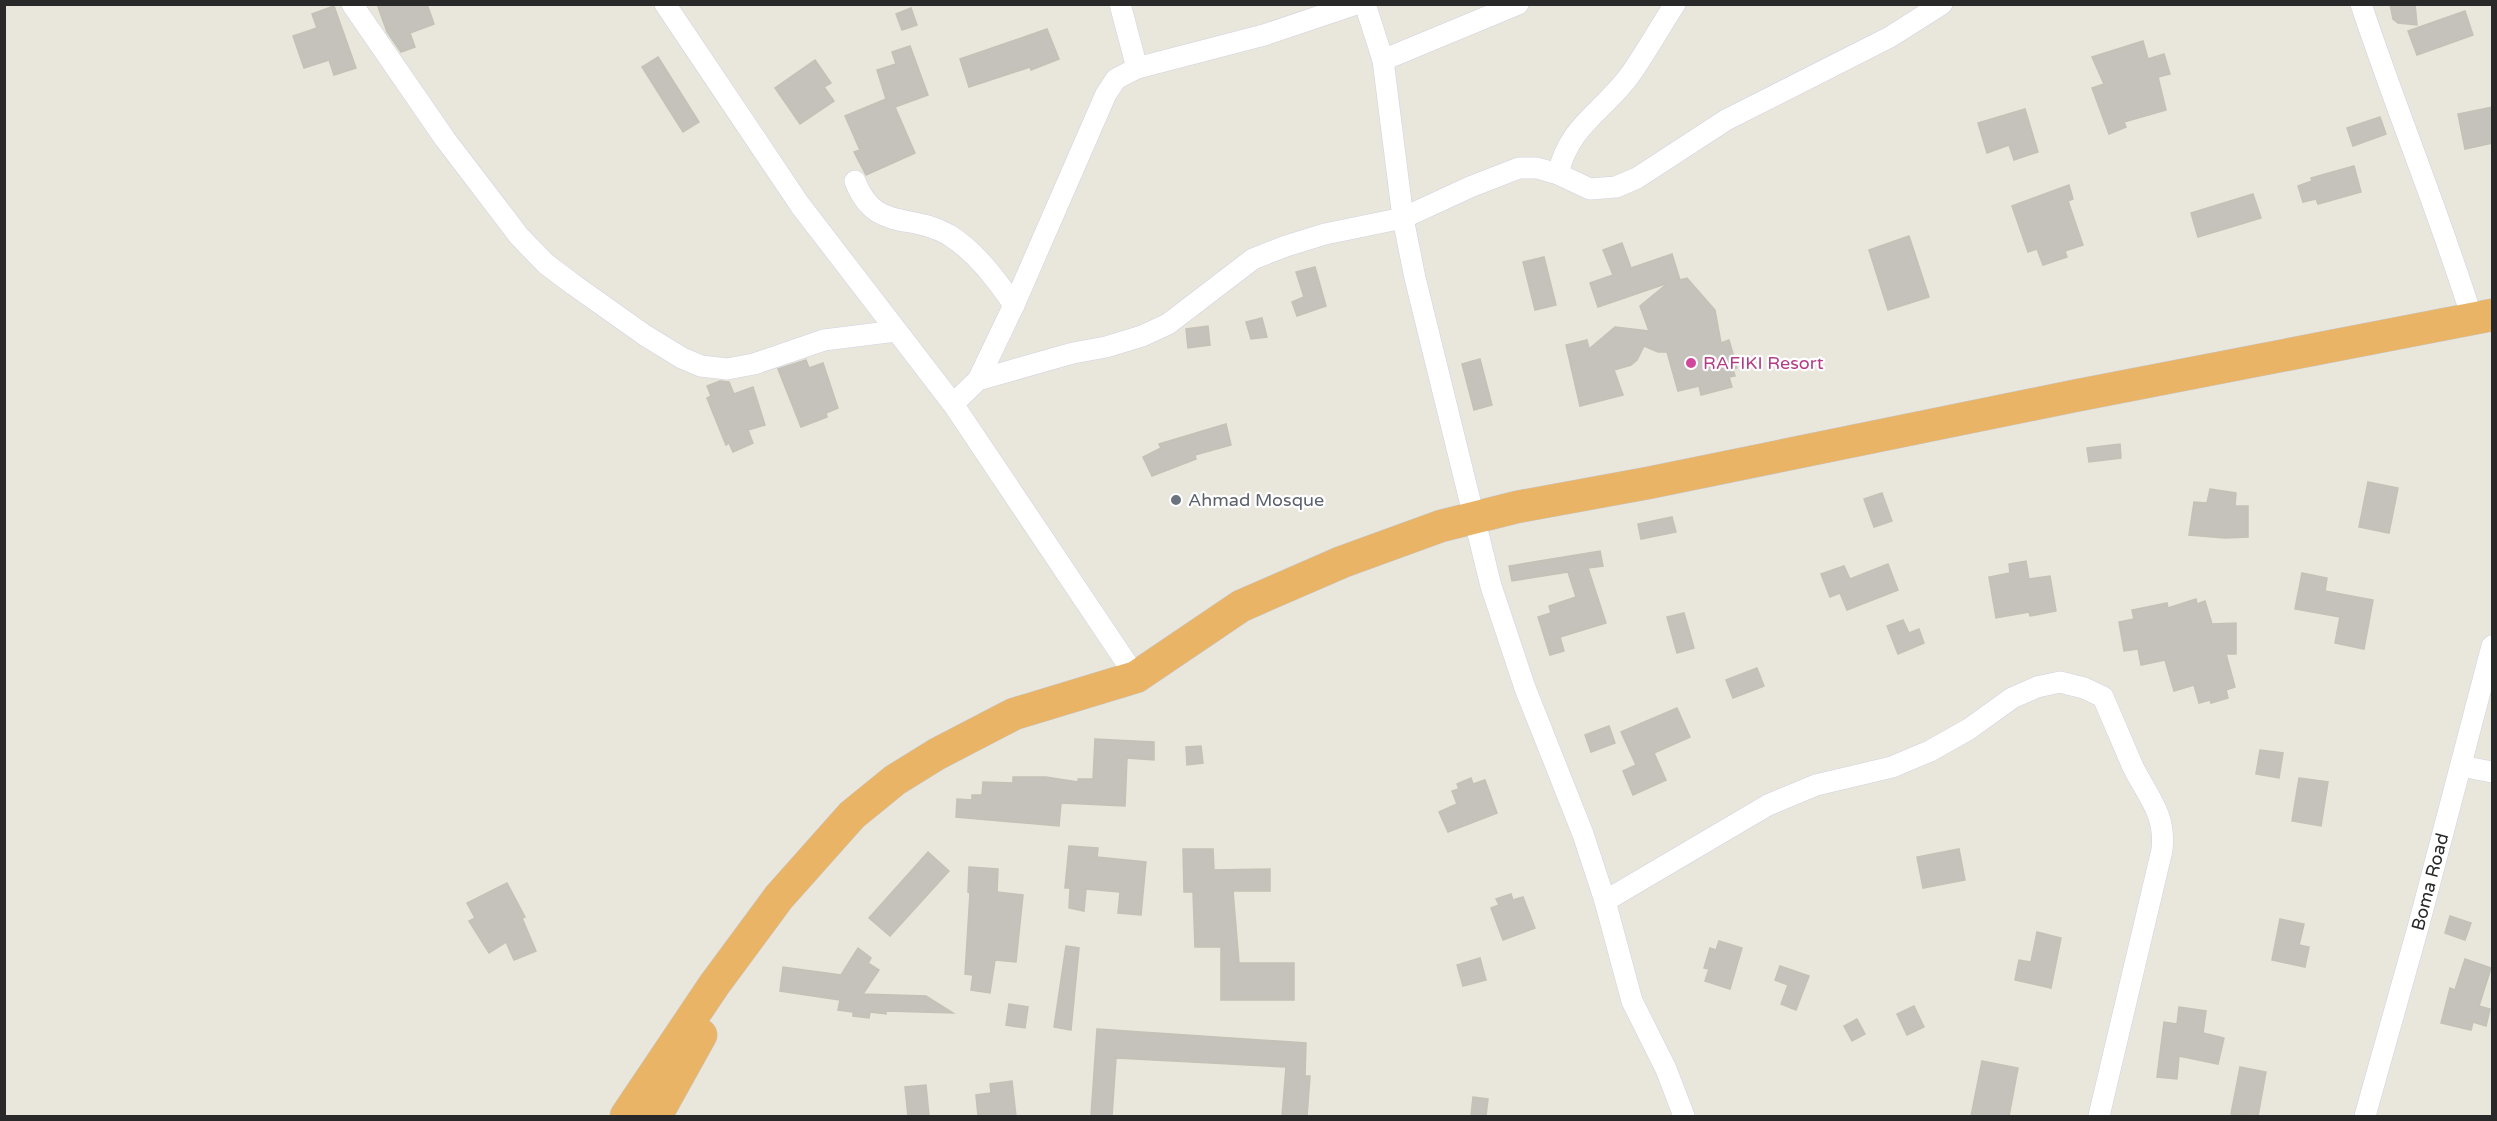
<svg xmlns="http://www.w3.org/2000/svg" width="2497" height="1121" font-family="'Varela Round',sans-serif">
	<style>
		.building { fill: #c5c2bb; stroke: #c4c1b6; stroke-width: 1.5 }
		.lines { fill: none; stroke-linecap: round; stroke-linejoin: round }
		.minor-casing { stroke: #d1d2e0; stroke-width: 22 }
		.highway-casing { stroke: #c7c7c7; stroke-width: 33 }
		.minor { stroke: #fff; stroke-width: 21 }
		.highway { stroke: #eab467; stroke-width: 32 }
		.hotel-dot { fill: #d1479c; stroke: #fff; stroke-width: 2 }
		.worship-dot { fill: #6b7280; stroke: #fff; stroke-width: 2 }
		.labels { text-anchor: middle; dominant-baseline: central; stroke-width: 4.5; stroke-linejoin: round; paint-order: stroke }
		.hotel-label { font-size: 18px; fill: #b23c85; stroke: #fff; text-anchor: start }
		.worship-label { font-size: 18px; fill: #5b616d; stroke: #fff; text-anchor: start }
		.street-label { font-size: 18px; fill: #292929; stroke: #fff }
	</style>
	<rect width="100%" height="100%" fill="#e9e6dc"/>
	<!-- building -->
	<g class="building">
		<polygon points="377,4 427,4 434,24 410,33 415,47 401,52 387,32"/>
		<polygon points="2390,4 2415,4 2417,25 2398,23 2393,19"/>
		<polygon points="334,6 356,68 334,75 329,60 304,68 293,36 317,28 312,14"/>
		<polygon points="911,8 917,25 902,30 896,14"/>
		<polygon points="2465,11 2473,35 2417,55 2408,31"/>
		<polygon points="1047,29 1059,59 1031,70 1030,67 969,87 960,59"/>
		<polygon points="2143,41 2148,59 2164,54 2170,74 2158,77 2166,110 2124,122 2126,127 2109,134 2092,88 2104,84 2092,57"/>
		<polygon points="910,46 928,95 895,107 915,153 866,175 854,152 860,150 845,116 886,99 877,70 896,64 892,52"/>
		<polygon points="658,57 699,122 683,132 642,67"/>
		<polygon points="815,60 831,83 824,87 834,101 800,124 775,88"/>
		<polygon points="2493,107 2493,143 2465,149 2458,114"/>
		<polygon points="2025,109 2038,152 2014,160 2009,145 1987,153 1978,123"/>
		<polygon points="2380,117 2386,134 2353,146 2347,128"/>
		<polygon points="2354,166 2361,192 2318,204 2316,199 2303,202 2298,186 2312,181 2311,178"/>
		<polygon points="2069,185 2073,199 2068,201 2083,245 2065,251 2067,257 2043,265 2037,249 2028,252 2012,206"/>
		<polygon points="2253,194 2261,218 2198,237 2191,213"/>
		<polygon points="1909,236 1929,297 1888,310 1869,250"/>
		<polygon points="1622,243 1631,268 1672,254 1680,280 1687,278 1715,310 1721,343 1729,340 1737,368 1733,369 1735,376 1729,377 1732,387 1701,395 1699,386 1678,391 1667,352 1658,352 1644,346 1637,360 1631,365 1614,370 1623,395 1580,406 1566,345 1587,340 1589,349 1615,327 1649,331 1640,306 1668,283 1598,307 1590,283 1613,275 1603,250"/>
		<polygon points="1544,257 1556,305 1535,310 1523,262"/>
		<polygon points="1315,267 1326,306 1297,316 1292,302 1304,297 1296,272"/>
		<polygon points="1262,318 1267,337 1251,339 1246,322"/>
		<polygon points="1208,326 1210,345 1188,348 1186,329"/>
		<polygon points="1480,359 1492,405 1474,410 1462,364"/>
		<polygon points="806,360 809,368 823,363 838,408 826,413 827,417 801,427 778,369"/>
		<polygon points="720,381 729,382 734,394 753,387 765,425 748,430 753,443 733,452 729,443 726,445 707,398 711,396 707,386"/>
		<polygon points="1226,424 1231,445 1195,455 1196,459 1152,476 1143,457 1161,448 1159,444"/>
		<polygon points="2120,444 2121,458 2089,462 2087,448"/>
		<polygon points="2368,482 2398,488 2389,533 2359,527"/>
		<polygon points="2210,489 2236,493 2235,506 2248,506 2248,537 2225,538 2189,535 2194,502 2207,503"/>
		<polygon points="1882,493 1892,521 1874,527 1864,499"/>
		<polygon points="1672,517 1676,532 1641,539 1638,524"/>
		<polygon points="1600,551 1603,566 1588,568 1606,623 1560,637 1564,651 1550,655 1538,617 1551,613 1549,606 1576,597 1568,572 1512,581 1509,566"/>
		<polygon points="2026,561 2029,579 2050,576 2056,611 2030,616 2029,612 1996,618 1989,577 2010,573 2009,564"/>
		<polygon points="1888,564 1898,590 1847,610 1840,593 1830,597 1821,574 1844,566 1850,579"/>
		<polygon points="2302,573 2327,578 2325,591 2373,600 2364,649 2335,643 2340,617 2295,609"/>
		<polygon points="2196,599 2197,604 2205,601 2212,624 2236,623 2236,654 2226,654 2235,687 2226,690 2228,698 2211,703 2210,700 2199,703 2194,685 2174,691 2165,660 2141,665 2138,649 2124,651 2119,622 2134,619 2132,610 2167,603 2168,608"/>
		<polygon points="1684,613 1694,648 1677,653 1667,617"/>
		<polygon points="1903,620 1909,633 1919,629 1924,643 1898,654 1887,626"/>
		<polygon points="1757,668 1764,686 1733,698 1726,680"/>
		<polygon points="1677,708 1690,737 1654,753 1666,780 1633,795 1623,771 1636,765 1621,732"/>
		<polygon points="1609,726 1615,743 1591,752 1585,735"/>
		<polygon points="1095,739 1154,742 1154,760 1127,758 1125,806 1061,803 1059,826 956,817 957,799 972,800 972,795 982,795 983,782 1013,783 1013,777 1046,777 1078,782 1078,779 1093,779"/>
		<polygon points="1201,746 1203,763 1187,765 1186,747"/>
		<polygon points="2260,750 2283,753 2279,778 2256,774"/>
		<polygon points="1471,778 1473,784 1485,780 1497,813 1448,832 1439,812 1457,804 1452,791 1459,789 1457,784"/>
		<polygon points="2299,778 2328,782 2321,826 2292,821"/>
		<polygon points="1069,846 1098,848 1097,857 1146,862 1141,915 1118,913 1120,892 1086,889 1084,911 1069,908 1070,888 1065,888"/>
		<polygon points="1183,849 1213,849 1214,870 1270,869 1270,891 1233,891 1239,963 1294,963 1294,1000 1221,1000 1221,947 1195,947 1193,892 1184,892"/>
		<polygon points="1959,849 1965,880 1923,888 1917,857"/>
		<polygon points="928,852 949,871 890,936 869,918"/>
		<polygon points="969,867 998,869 997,892 1023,895 1016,962 995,960 990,993 971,990 973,975 965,974 970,893 968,892"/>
		<polygon points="507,883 525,917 522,918 536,951 514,960 506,942 489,953 469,921 475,918 467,903"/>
		<polygon points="1511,894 1513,900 1523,897 1535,928 1503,940 1491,908 1499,905 1496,899"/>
		<polygon points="2450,916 2471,923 2465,940 2445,933"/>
		<polygon points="2280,919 2304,924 2299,945 2309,947 2305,967 2272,960"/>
		<polygon points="2037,932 2061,938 2051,988 2015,980 2019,960 2031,962"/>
		<polygon points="1719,941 1742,948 1730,989 1705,981 1709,969 1704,968 1710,948 1716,950"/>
		<polygon points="1066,946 1079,948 1071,1030 1054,1027"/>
		<polygon points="858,948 871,958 868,963 879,970 863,994 926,996 953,1013 886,1011 886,1014 870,1012 869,1018 853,1016 853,1012 838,1010 840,1000 780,991 783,967 841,975"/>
		<polygon points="1480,958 1486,980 1463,986 1457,965"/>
		<polygon points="2465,959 2491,968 2479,1006 2490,1009 2486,1026 2473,1022 2471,1030 2441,1023 2450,988 2455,990"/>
		<polygon points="1780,966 1809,976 1796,1010 1781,1004 1788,985 1775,980"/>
		<polygon points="1009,1004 1028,1007 1025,1028 1006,1025"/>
		<polygon points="1914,1006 1924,1027 1907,1035 1897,1014"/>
		<polygon points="2179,1007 2206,1011 2203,1033 2224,1038 2218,1064 2179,1056 2177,1079 2157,1077 2164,1022 2177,1024"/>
		<polygon points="1857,1019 1865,1034 1852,1041 1844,1026"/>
		<polygon points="1097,1029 1306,1043 1305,1076 1310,1076 1307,1116 1282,1116 1286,1067 1116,1058 1112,1116 1091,1116"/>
		<polygon points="1982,1061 2018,1068 2009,1116 1971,1116"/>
		<polygon points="2240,1067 2266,1072 2258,1116 2231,1114"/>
		<polygon points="1012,1081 1016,1116 978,1116 976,1095 991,1093 990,1084"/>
		<polygon points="926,1085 929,1116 908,1116 905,1087"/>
		<polygon points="1473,1097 1488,1099 1486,1116 1471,1116"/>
	</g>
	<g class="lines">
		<!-- minor casing -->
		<g class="minor-casing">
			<g id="minor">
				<polyline points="352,4 445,139 519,236 546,264 574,285 646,336 682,358 701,366 727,369 754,364 824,340 896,331"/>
				<polyline points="665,4 800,205 953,404 1136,677"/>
				<polyline points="1120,4 1137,68"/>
				<polyline points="1365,4 1383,60 1403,218 1415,278 1491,586 1525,688 1583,834 1605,901 1632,1001 1666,1069 1684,1116"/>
				<path d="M2361 4C2396 110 2439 212 2472 318"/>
				<polyline points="1383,60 1518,4"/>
				<path d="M1558 174C1569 125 1603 112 1630 75 1646 52 1660 27 1675 4"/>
				<path d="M855 181C875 233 910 212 949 235 976 252 996 279 1014 305"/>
				<polyline points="978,380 1014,305 1106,94 1116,79 1137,68 1264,35 1356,4"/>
				<polyline points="953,404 978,380 1073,353 1106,347 1142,336 1168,324 1253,259 1286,246 1325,234 1403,218 1470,187 1519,168 1537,168 1558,174 1590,189 1616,187 1637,178 1726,120 1890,37 1942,4"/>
				<polyline points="2461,766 2492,772"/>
				<path d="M1605 901 1768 805 1816 785 1892 767 1930 751 1969 729 2012 698 2037 687 2060 682 2084 688 2103 697C2113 720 2123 744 2133 767 2148 797 2166 814 2162 850L2099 1116"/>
				<path id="s1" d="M2365 1116 2419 924 2492 646"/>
			</g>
		</g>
		<!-- highway casing -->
		<g class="highway-casing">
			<g id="highway">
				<polyline points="626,1116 714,985 779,897 852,815 895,780 937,754 1014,714 1136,677 1241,606 1342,562 1441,526 1517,507 1648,483 2074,396 2492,315"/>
				<polyline points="656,1116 701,1035"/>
			</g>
		</g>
		<!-- minor -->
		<use href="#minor" class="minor"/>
		<!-- highway -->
		<use href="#highway" class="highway"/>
	</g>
	<!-- markers -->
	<circle class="hotel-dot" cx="1691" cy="363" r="6"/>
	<circle class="worship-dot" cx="1176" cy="500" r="6"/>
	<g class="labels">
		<!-- hotel labels -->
		<g class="hotel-label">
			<text x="1703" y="363">RAFIKI Resort</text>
		</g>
		<!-- worship labels -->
		<g class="worship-label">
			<text x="1188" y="500">Ahmad Mosque</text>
		</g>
		<!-- street labels -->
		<g class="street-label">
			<text stroke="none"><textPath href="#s1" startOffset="243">Boma Road</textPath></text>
		</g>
	</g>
	<!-- border -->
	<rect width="2497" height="1121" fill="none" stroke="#292929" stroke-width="12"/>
</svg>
